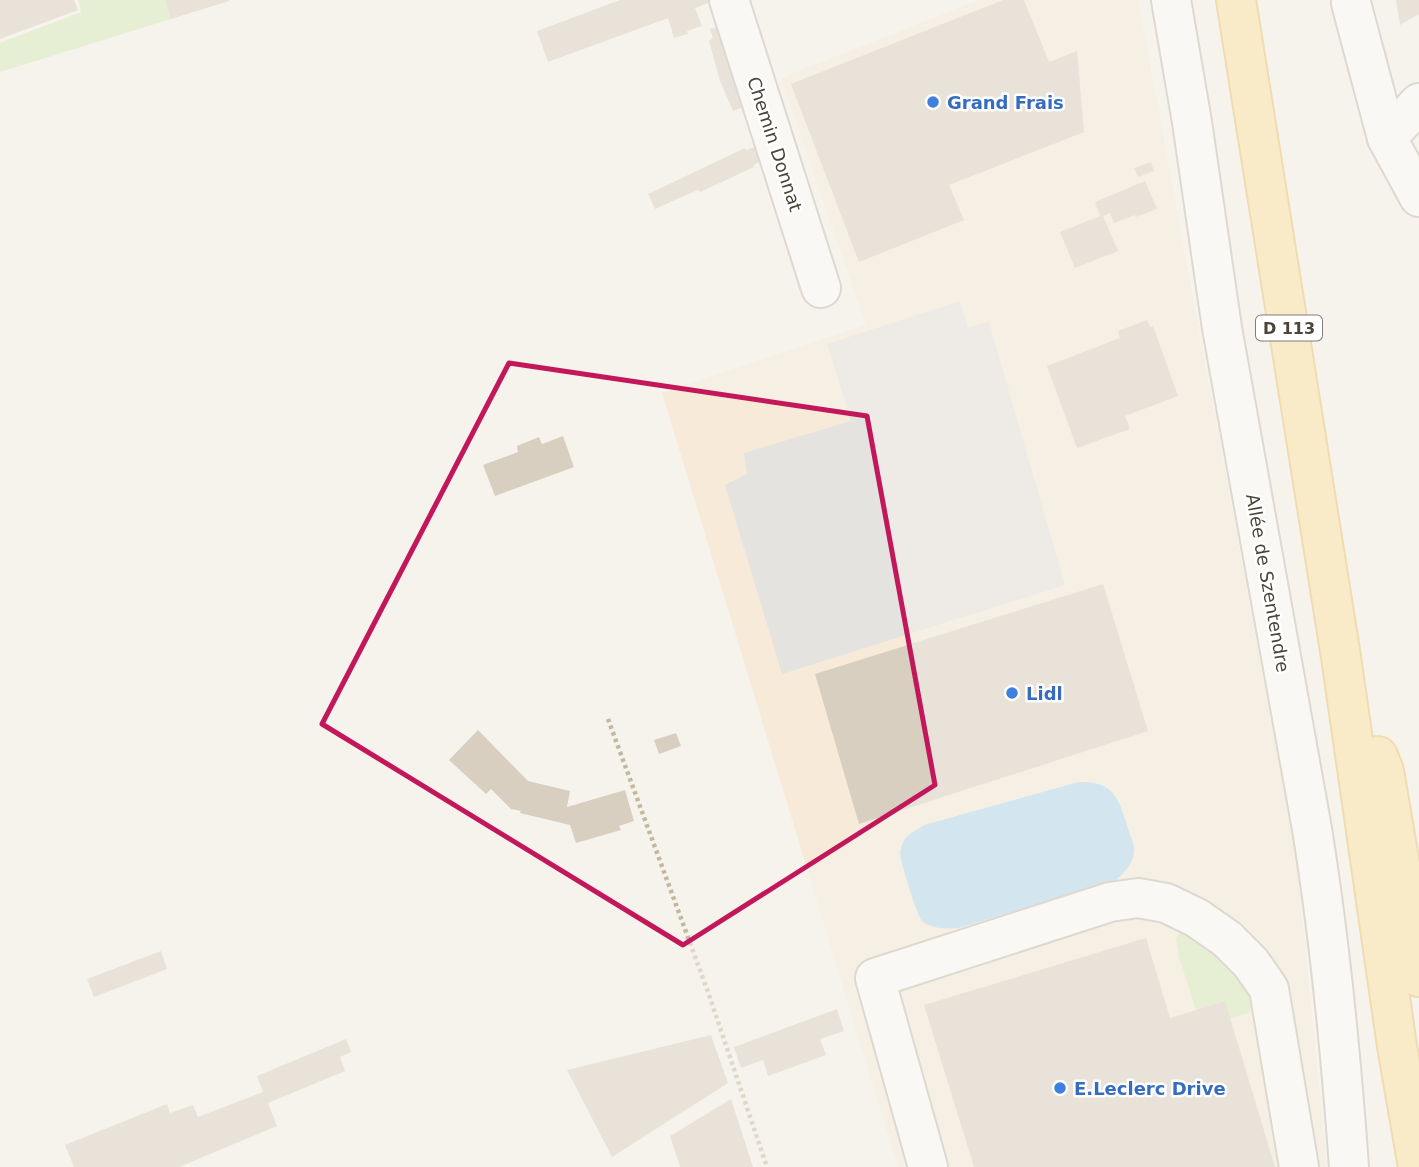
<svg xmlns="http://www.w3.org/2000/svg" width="1419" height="1167" font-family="'DejaVu Sans',sans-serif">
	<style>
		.commercial { fill: #f7ead8 }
		.green { fill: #d2eab5 }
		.parking { fill: #e5e3e0 }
		.water { fill: #a9d4f2 }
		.building { fill: #d8cfc1 }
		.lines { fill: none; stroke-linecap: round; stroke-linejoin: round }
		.minor-casing { stroke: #c2bbae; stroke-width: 42 }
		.major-casing { stroke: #e6c16a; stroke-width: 42 }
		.path { stroke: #c4b79f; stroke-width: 4.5; stroke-dasharray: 3.5 3.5; stroke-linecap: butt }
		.minor { stroke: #fff; stroke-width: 38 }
		.major { stroke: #ffe39c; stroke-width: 38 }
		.marked { fill: none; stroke: #c2185b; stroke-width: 5; stroke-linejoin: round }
		.shop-dot { fill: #3f7fe0; stroke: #fff; stroke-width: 2.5 }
		.labels { text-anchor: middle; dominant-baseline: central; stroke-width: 5; stroke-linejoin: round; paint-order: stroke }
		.shield { fill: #fff; stroke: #817c74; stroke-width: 2 }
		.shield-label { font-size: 16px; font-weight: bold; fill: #4b4439 }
		.shop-label { font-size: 18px; font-weight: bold; fill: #366cbe; stroke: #fff; text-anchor: start }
		.street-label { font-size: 18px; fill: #4b4439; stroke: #fff }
	</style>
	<rect width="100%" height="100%" fill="#f6f3ec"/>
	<!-- commercial -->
	<polygon class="commercial" points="979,0 1138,0 1296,856 1327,1167 898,1167 662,393 866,325 781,78"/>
	<!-- green -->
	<g class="green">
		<polygon points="78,0 165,0 171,19 0,72 0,43 81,12"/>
		<polygon points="1181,930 1205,933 1256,999 1248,1013 1230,1018 1224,1001 1196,1010 1179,957 1176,939"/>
	</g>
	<!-- parking -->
	<polygon class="parking" points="960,301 968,327 989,322 1065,585 782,674 725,485 747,474 744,453 851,421 827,344"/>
	<!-- water -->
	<path class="water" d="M1079 782C1113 781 1118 797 1127 825 1129 833 1135 844 1134 852 1133 864 1124 873 1116 880L959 928C948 929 931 929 922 921 917 915 900 861 900 853 900 852 903 843 903 842 907 834 917 830 924 825Z"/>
	<!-- building -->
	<g class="building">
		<polygon points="0,0 74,0 78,10 0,39"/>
		<polygon points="165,0 229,0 229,1 171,19"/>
		<polygon points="620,0 716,0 695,8 702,26 687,31 688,34 674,38 668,18 548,62 537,31"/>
		<polygon points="1003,0 1024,0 1049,62 1077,51 1084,132 949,185 964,220 859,262 791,84"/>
		<polygon points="1396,0 1419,0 1419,14 1400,25"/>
		<polygon points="719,27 747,106 733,111 720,81 709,41 713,38 710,29"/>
		<polygon points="761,145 767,159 753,165 754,167 700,192 698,190 655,209 648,194 745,148 746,150"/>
		<polygon points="1151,162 1154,171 1138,177 1134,168"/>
		<polygon points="1145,181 1157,209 1136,217 1135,215 1114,223 1110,213 1103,216 1118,251 1075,268 1060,232 1100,216 1095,202"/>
		<polygon points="1147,320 1150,327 1153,326 1178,396 1125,416 1130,429 1077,448 1047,366 1120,338 1118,331"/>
		<polygon points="563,436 574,467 495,496 483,465 518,452 517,446 539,437 542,444"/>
		<polygon points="1103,584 1148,731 859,824 815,674"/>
		<polygon points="478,730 528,781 570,791 567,807 625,790 634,821 619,826 621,830 576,843 570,825 520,813 521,811 511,809 491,789 486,794 449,760"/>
		<polygon points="676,733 681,746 659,754 654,740"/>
		<polygon points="1146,938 1170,1018 1225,1001 1275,1167 974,1167 924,1005"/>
		<polygon points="161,951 167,969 94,997 87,979"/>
		<polygon points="837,1009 844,1031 820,1039 826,1055 768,1076 763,1060 741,1068 734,1047"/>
		<polygon points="711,1035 728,1083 612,1157 567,1070"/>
		<polygon points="346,1039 351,1052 340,1057 345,1071 268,1103 277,1126 179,1167 74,1167 65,1145 167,1104 170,1113 193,1105 198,1117 263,1092 257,1076"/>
		<polygon points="731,1099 753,1167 680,1167 670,1136"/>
	</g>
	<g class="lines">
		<!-- minor casing -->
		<g class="minor-casing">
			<g id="minor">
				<polyline points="729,0 821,288"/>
				<path d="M1171 0 1192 122 1222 328 1312 829C1330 941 1341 1054 1349 1167"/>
				<polyline points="1351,3 1387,138 1419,197"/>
				<polyline points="1387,138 1419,103"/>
				<polyline points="928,1167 875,978 1110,902 1138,898 1166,903 1197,918 1227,939 1251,963 1269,989 1299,1167"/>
			</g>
		</g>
		<!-- major casing -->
		<g class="major-casing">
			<g id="major">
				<polyline points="1236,0 1341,657 1397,1046 1418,1167"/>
				<polyline points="1378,756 1384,771 1419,977"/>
			</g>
		</g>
		<!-- path -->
		<polyline class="path" points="608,719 708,992 767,1167"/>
		<!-- minor -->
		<use href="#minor" class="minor"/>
		<!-- major -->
		<use href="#major" class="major"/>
	</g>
	<!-- marked area -->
	<path d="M0 0H1419V1167H0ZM509 363 867 416 935 785 683 945 322 724Z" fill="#f6f3ec" fill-opacity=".55" fill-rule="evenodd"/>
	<path class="marked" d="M509 363 867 416 935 785 683 945 322 724Z"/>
	<!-- markers -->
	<g class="shop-dot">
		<circle cx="933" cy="102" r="7"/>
		<circle cx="1012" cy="693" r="7"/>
		<circle cx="1060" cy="1088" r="7"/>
	</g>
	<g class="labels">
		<!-- shield labels -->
		<rect class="shield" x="1256" y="315.5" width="66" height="25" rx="5"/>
		<g class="shield-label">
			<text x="1289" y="328">D 113</text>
		</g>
		<!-- shop labels -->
		<g class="shop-label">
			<text x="947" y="102">Grand Frais</text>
			<text x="1026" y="693">Lidl</text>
			<text x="1074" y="1088">E.Leclerc Drive</text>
		</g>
		<!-- street labels -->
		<g class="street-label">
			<text transform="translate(775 144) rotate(72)">Chemin Donnat</text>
			<text transform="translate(1268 583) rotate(80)">Allée de Szentendre</text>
		</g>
	</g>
</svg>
